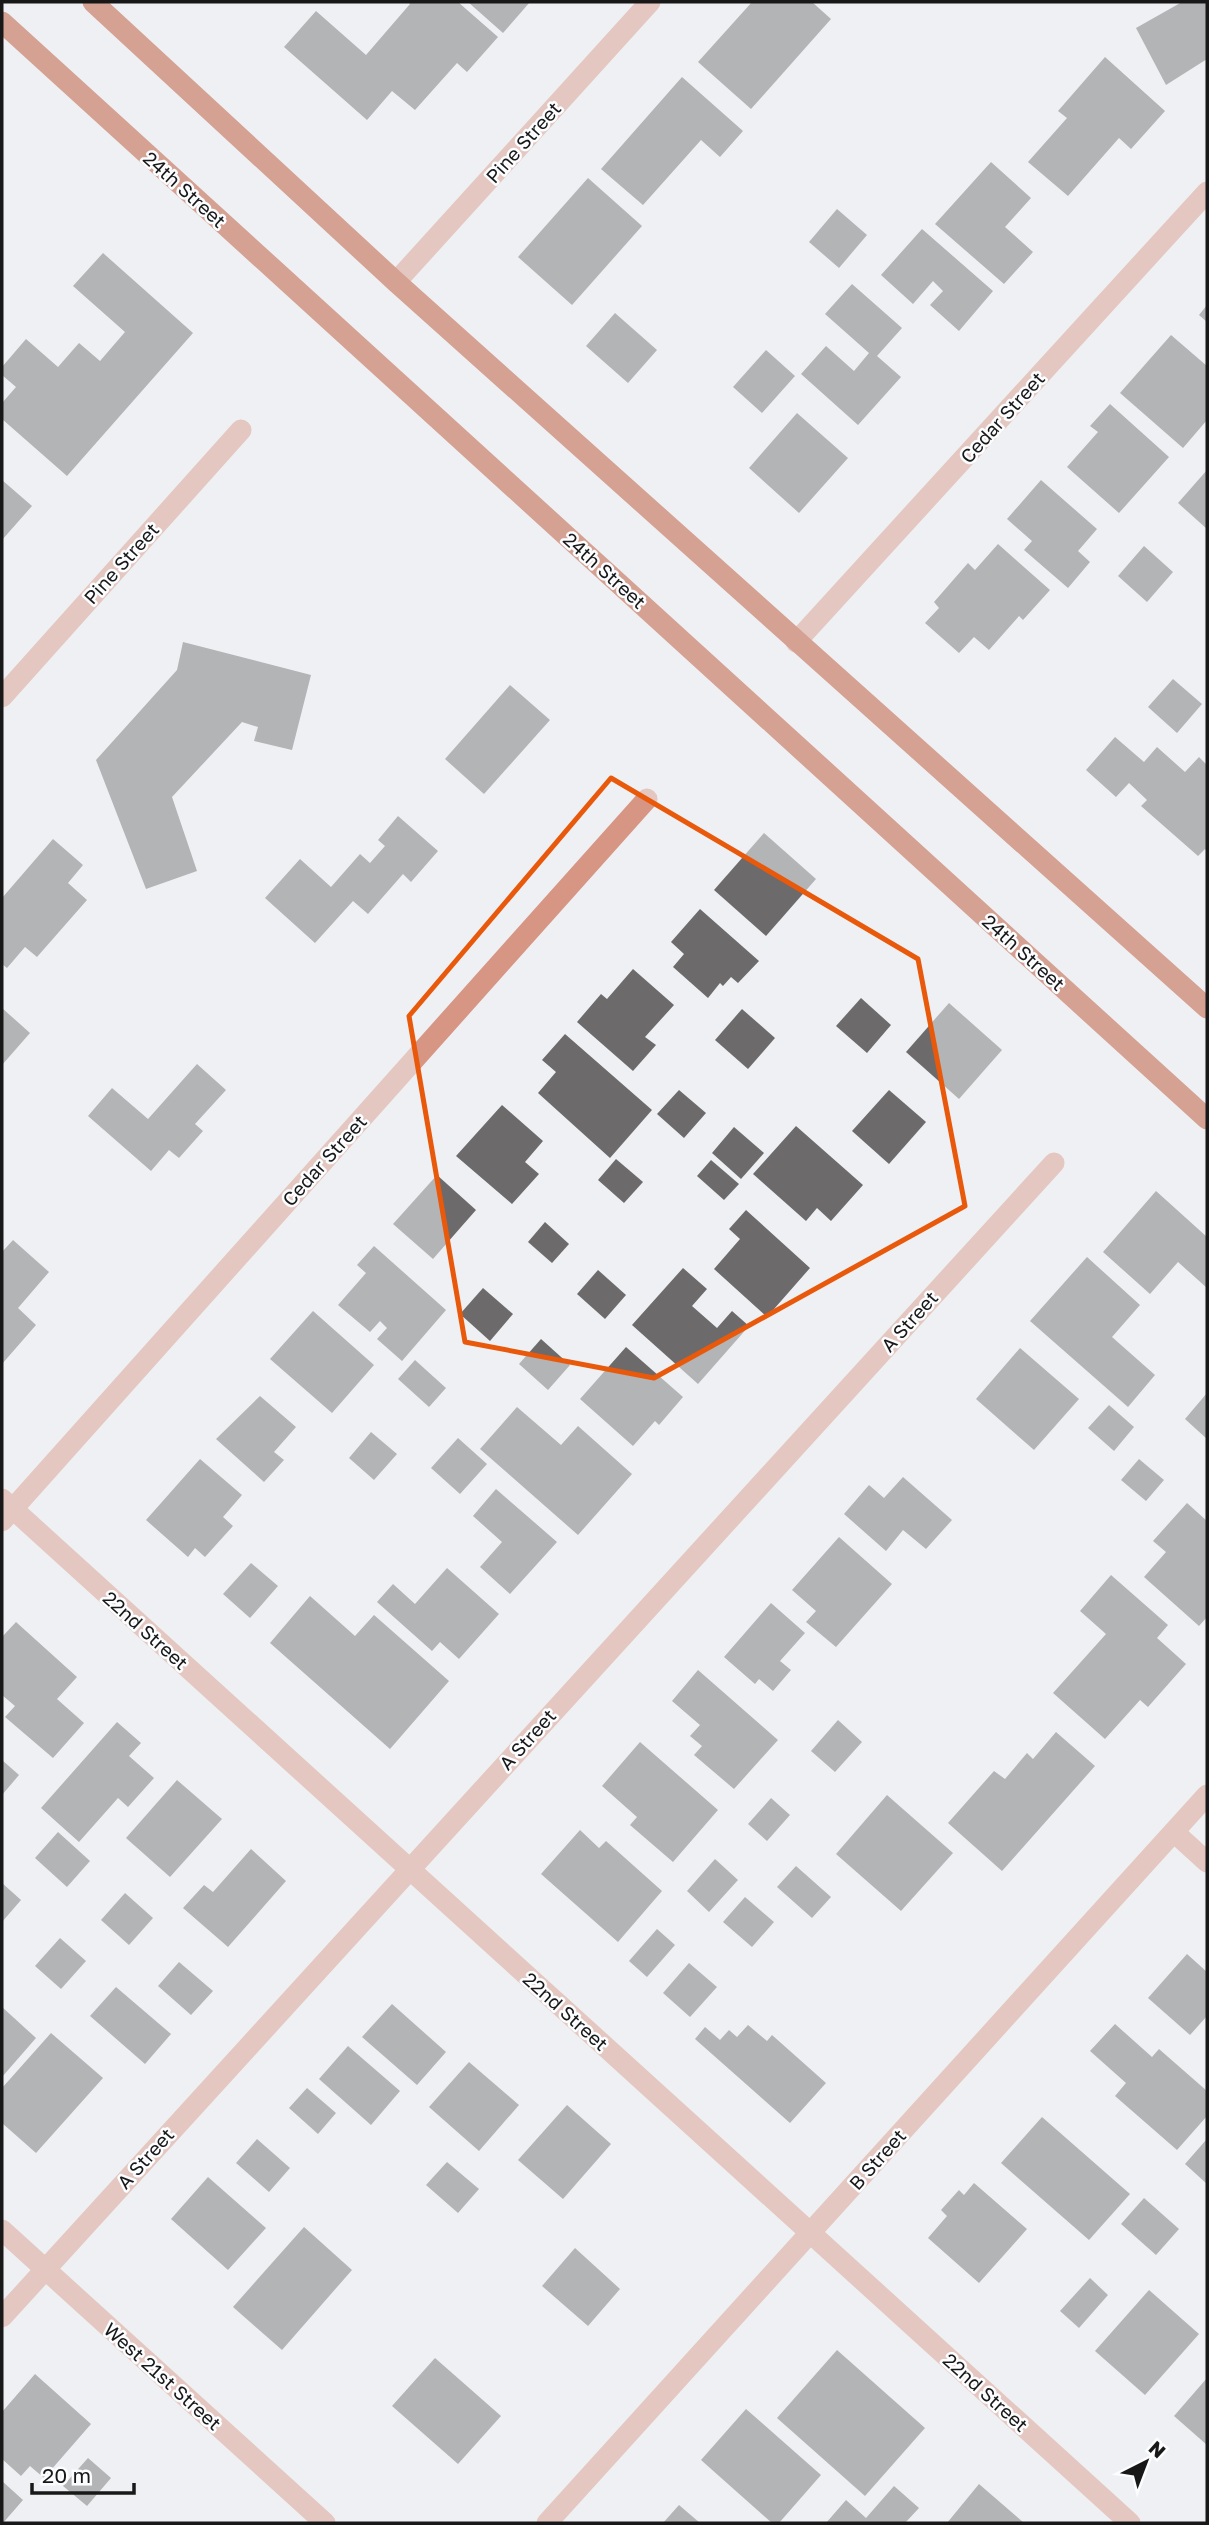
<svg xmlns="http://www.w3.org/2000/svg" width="1209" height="2525" font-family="'Golos Text',sans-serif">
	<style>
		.building { fill: #6c6a6b }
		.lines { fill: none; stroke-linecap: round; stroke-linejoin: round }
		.minor { stroke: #d79583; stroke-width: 21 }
		.major { stroke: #b64020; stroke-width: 21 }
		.marked { fill: none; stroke: #e8590c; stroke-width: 5; stroke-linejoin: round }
		.labels { text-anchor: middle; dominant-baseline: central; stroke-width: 5; stroke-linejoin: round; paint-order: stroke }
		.street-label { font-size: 19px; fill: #181819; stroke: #fcfdff }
	</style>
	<rect width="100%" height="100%" fill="#eef0f3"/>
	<!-- building -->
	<g class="building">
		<polygon points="408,2 458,2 498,37 467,72 457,63 415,110 392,91 367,120 284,47 316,11 366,55 410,4"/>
		<polygon points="468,2 530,2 503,33"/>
		<polygon points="752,2 812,2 831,19 751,109 698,62"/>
		<polygon points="1182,2 1207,2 1207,59 1166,85 1136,28"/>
		<polygon points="1105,57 1165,111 1131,149 1119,138 1068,196 1028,162 1067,118 1058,111"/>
		<polygon points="682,77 743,131 720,157 701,140 643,205 601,169"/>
		<polygon points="991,162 1031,198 1005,227 1033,252 1004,284 935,224"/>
		<polygon points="588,178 642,226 572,305 518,257"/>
		<polygon points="837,209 867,235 839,268 809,242"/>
		<polygon points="922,229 993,291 959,331 930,305 943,291 933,281 913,304 881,275"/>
		<polygon points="103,253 193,333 67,476 2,419 2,403 16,387 2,375 2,367 26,339 58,367 79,343 100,361 125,332 73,286"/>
		<polygon points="852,284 902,328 877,356 901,377 858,425 801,374 826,346 854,371 869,353 825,314"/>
		<polygon points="1207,305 1207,322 1199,315"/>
		<polygon points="615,313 657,350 628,383 586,346"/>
		<polygon points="1171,335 1207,366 1207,420 1183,448 1120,393"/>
		<polygon points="766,350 795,376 762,413 733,387"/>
		<polygon points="1110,404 1169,457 1119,513 1067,467 1098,432 1090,426"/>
		<polygon points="797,413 848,458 799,513 749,468"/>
		<polygon points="1207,470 1207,529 1178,503"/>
		<polygon points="2,480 32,506 2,540"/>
		<polygon points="1041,480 1097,529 1078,551 1090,562 1068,588 1024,550 1032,541 1007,519"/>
		<polygon points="998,544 1050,590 1023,620 1019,616 989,650 974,637 959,653 925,623 939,608 934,602 968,563 975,570"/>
		<polygon points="1144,546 1173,572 1147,602 1118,576"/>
		<polygon points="183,642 311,675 292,750 254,741 258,727 242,722 172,797 197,871 146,889 96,760 177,670"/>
		<polygon points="1173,679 1202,704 1177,733 1148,707"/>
		<polygon points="510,685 550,720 484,794 445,759"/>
		<polygon points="1115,737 1144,762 1157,747 1185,772 1199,757 1207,765 1207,851 1205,849 1198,856 1141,806 1147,800 1129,783 1116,797 1086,770"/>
		<polygon points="398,816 438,851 411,882 403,874 368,914 353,901 315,943 265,898 300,859 331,887 360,854 370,863 385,846 378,840"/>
		<polygon points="764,833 816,879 766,936 714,890"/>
		<polygon points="53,839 83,865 68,883 87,900 37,957 25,947 7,968 2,964 2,898"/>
		<polygon points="700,909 759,961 738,983 731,977 723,986 720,983 708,998 673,967 684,954 671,942"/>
		<polygon points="633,969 674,1005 645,1037 656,1045 633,1071 577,1022 601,994 607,999"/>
		<polygon points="861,998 891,1025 867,1053 836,1026"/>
		<polygon points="949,1003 1002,1050 959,1099 906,1052"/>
		<polygon points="2,1008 30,1033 2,1065"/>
		<polygon points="742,1009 775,1038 748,1069 715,1040"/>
		<polygon points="565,1034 652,1110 610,1158 538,1093 556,1072 542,1060"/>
		<polygon points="197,1064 226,1090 195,1124 203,1131 179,1158 169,1150 151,1171 88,1116 112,1088 148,1119"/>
		<polygon points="679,1090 706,1113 684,1138 657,1114"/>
		<polygon points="889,1090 926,1122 889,1164 852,1131"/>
		<polygon points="502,1105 543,1141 525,1162 539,1174 512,1204 456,1156"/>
		<polygon points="796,1126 863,1185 831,1221 817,1208 806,1221 753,1174"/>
		<polygon points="734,1127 764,1153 741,1179 712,1153"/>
		<polygon points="616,1159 643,1182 624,1203 598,1180"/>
		<polygon points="711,1160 739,1184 724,1200 697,1176"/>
		<polygon points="437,1175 476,1210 433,1259 393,1224"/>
		<polygon points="1156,1191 1207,1237 1207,1288 1178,1262 1150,1294 1103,1252"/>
		<polygon points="746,1210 810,1268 767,1317 714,1269 740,1239 729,1229"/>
		<polygon points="545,1222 569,1244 552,1263 528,1242"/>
		<polygon points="13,1240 49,1272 18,1308 36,1325 2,1364 2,1252"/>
		<polygon points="374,1246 446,1310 402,1361 377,1339 387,1328 380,1321 370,1332 338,1305 366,1273 357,1265"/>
		<polygon points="1087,1257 1140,1305 1112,1337 1155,1375 1128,1407 1030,1321"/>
		<polygon points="683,1268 707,1289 692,1306 717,1328 732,1311 749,1326 698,1384 632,1325"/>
		<polygon points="598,1270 626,1295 605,1319 577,1294"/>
		<polygon points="483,1288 513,1314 490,1341 460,1314"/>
		<polygon points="313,1311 374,1365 332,1413 270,1359"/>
		<polygon points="541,1339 570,1365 548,1390 519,1364"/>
		<polygon points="626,1347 683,1397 659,1425 655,1421 633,1446 580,1399"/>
		<polygon points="1020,1348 1079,1399 1034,1450 976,1399"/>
		<polygon points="415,1360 446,1388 429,1407 398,1379"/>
		<polygon points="1207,1393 1207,1439 1185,1419"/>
		<polygon points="260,1396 296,1427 274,1452 284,1460 264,1482 216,1439"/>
		<polygon points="1109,1405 1134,1427 1114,1451 1088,1428"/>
		<polygon points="517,1407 561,1445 578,1426 632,1474 578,1535 480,1449"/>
		<polygon points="371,1432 397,1454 374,1480 349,1458"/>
		<polygon points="458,1438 487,1464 460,1494 431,1468"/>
		<polygon points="200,1459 242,1495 223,1517 233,1526 205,1557 195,1548 188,1557 146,1520"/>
		<polygon points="1139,1459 1164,1480 1146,1501 1121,1480"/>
		<polygon points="903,1477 952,1520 926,1549 903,1530 886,1551 844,1514 869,1485 884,1498"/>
		<polygon points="496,1489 557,1542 510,1594 480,1567 502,1542 473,1516"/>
		<polygon points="1187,1503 1207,1521 1207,1617 1199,1626 1144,1577 1166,1552 1153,1541"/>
		<polygon points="839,1537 892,1584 836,1647 806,1622 816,1611 792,1590"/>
		<polygon points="251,1563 278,1586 250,1618 223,1594"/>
		<polygon points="447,1568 499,1614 459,1659 440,1642 432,1651 377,1602 393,1584 415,1604"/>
		<polygon points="1111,1575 1168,1625 1157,1638 1186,1664 1148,1707 1140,1700 1105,1739 1053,1693 1106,1634 1080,1611"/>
		<polygon points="310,1596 355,1636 374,1615 449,1681 390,1749 270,1643"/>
		<polygon points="771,1603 805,1633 780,1661 791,1670 773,1691 759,1679 755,1684 724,1657"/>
		<polygon points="16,1622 77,1677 57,1699 84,1723 53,1758 5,1717 15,1706 2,1695 2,1637"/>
		<polygon points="698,1670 778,1740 734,1789 694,1755 702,1746 690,1736 700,1725 672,1701"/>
		<polygon points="838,1720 862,1742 835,1772 811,1751"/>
		<polygon points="117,1722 141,1743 129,1756 154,1778 128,1807 118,1798 79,1842 41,1808"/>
		<polygon points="1056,1732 1095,1766 1002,1871 948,1823 994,1771 1005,1779 1027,1753 1033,1759"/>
		<polygon points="640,1742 718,1810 673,1862 630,1825 637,1817 602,1786"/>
		<polygon points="2,1760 19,1775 2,1795"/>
		<polygon points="177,1780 222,1819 170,1877 126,1838"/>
		<polygon points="887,1795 953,1853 901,1911 836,1854"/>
		<polygon points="771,1798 790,1815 767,1841 748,1824"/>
		<polygon points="580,1830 599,1848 606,1841 662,1891 618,1942 541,1874"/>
		<polygon points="58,1832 90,1861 67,1887 35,1858"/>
		<polygon points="251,1849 286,1881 228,1947 183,1908 204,1885 213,1892"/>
		<polygon points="715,1859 738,1880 709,1912 687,1891"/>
		<polygon points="796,1866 831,1897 812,1918 777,1887"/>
		<polygon points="2,1883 21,1900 2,1922"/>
		<polygon points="125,1893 153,1918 129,1945 101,1920"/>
		<polygon points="745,1897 774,1922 752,1947 723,1922"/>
		<polygon points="657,1929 675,1945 647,1977 629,1961"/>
		<polygon points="60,1938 86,1961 61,1989 35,1966"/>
		<polygon points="1187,1954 1207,1972 1207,2016 1190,2035 1148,1998"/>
		<polygon points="179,1962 213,1991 191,2015 158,1986"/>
		<polygon points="689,1963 717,1987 690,2017 663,1993"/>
		<polygon points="116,1987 171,2034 145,2064 90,2016"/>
		<polygon points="392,2004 446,2052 417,2085 362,2037"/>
		<polygon points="2,2007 36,2038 2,2077"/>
		<polygon points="1115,2024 1152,2057 1159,2049 1207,2091 1207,2116 1177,2150 1115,2096 1126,2083 1090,2051"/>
		<polygon points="748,2025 767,2041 772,2035 826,2083 790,2123 695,2039 705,2027 720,2040 729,2030 737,2037"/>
		<polygon points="51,2033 103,2078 36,2153 2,2123 2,2088"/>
		<polygon points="348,2046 400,2091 371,2125 319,2079"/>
		<polygon points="469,2062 519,2105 479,2151 429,2107"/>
		<polygon points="307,2088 336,2113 318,2134 289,2108"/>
		<polygon points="567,2105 611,2144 563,2199 518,2160"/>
		<polygon points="1042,2117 1130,2194 1089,2240 1001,2163"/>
		<polygon points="257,2139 290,2168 269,2192 236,2163"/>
		<polygon points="1206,2140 1207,2142 1207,2184 1185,2164"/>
		<polygon points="447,2162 479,2189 458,2213 426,2185"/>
		<polygon points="208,2177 266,2228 228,2270 171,2219"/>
		<polygon points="974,2183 1027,2229 979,2283 928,2238 947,2216 941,2210 959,2190 964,2195"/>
		<polygon points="1144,2198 1179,2229 1156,2255 1121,2224"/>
		<polygon points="304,2227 352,2270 282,2350 233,2307"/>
		<polygon points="575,2248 620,2289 588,2326 542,2286"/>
		<polygon points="1090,2278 1108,2295 1079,2328 1060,2311"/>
		<polygon points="1149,2290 1199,2334 1145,2395 1095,2351"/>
		<polygon points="837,2350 925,2428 865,2496 777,2418"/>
		<polygon points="435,2358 501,2416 458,2464 392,2406"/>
		<polygon points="35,2374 91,2424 44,2478 30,2466 21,2476 2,2459 2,2412"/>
		<polygon points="1207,2378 1207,2445 1174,2416"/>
		<polygon points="746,2409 821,2475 779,2523 772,2523 701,2460"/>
		<polygon points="88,2458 111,2478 87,2506 63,2486"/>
		<polygon points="2,2481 23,2500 3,2523 2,2523"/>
		<polygon points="979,2484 1024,2523 947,2523"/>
		<polygon points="894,2486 919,2508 905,2523 826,2523 846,2500 866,2518"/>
		<polygon points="679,2505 700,2523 663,2523"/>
	</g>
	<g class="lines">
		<!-- minor -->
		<g class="minor">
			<polyline points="396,282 650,2"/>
			<polyline points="796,642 1207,192"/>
			<polyline points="2,697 241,430"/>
			<polyline points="2,1499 1130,2523"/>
			<polyline points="2,1521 647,799"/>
			<polyline points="1174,1832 1207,1862"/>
			<polyline points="2,2230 325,2523"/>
			<polyline points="2,2317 1054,1163"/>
			<polyline points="547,2523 1207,1795"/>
		</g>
		<!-- major -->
		<g class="major">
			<polyline points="93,2 396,282 1207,1008"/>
			<polyline points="2,22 1207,1119"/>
		</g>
	</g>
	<!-- marked area -->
	<path d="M0 0H1209V2525H0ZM611 778 918 959 965 1206 654 1378 465 1342 409 1016Z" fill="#eef0f3" fill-opacity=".55" fill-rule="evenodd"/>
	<path class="marked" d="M611 778 918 959 965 1206 654 1378 465 1342 409 1016Z"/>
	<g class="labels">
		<!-- street labels -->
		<g class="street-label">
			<text transform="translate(523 142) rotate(-48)">Pine Street</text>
			<text transform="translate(185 189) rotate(42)">24th Street</text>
			<text transform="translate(1002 417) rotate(-48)">Cedar Street</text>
			<text transform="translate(121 563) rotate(-48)">Pine Street</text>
			<text transform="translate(605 570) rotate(42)">24th Street</text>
			<text transform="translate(1024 952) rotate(42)">24th Street</text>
			<text transform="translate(324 1160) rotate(-48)">Cedar Street</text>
			<text transform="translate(909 1321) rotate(-48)">A Street</text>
			<text transform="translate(146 1630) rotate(42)">22nd Street</text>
			<text transform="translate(527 1739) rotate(-48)">A Street</text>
			<text transform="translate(566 2011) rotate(42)">22nd Street</text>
			<text transform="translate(145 2158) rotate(-48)">A Street</text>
			<text transform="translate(877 2159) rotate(-48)">B Street</text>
			<text transform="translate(163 2376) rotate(42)">West 21st Street</text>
			<text transform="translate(986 2392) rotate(42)">22nd Street</text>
		</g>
	</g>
	<!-- border -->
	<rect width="1209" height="2525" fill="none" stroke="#181819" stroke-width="7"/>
	<!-- north arrow -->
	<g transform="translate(1146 2462) rotate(42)" stroke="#fcfdff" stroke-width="5" paint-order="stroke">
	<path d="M0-5L12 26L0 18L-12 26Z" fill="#181819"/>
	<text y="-10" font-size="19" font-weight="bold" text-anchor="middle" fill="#181819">N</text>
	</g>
	<!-- scale -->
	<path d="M32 2483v10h102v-10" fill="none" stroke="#181819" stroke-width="3.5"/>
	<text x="42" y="2483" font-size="21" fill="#181819" stroke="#fcfdff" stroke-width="5" paint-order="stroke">20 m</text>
</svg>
